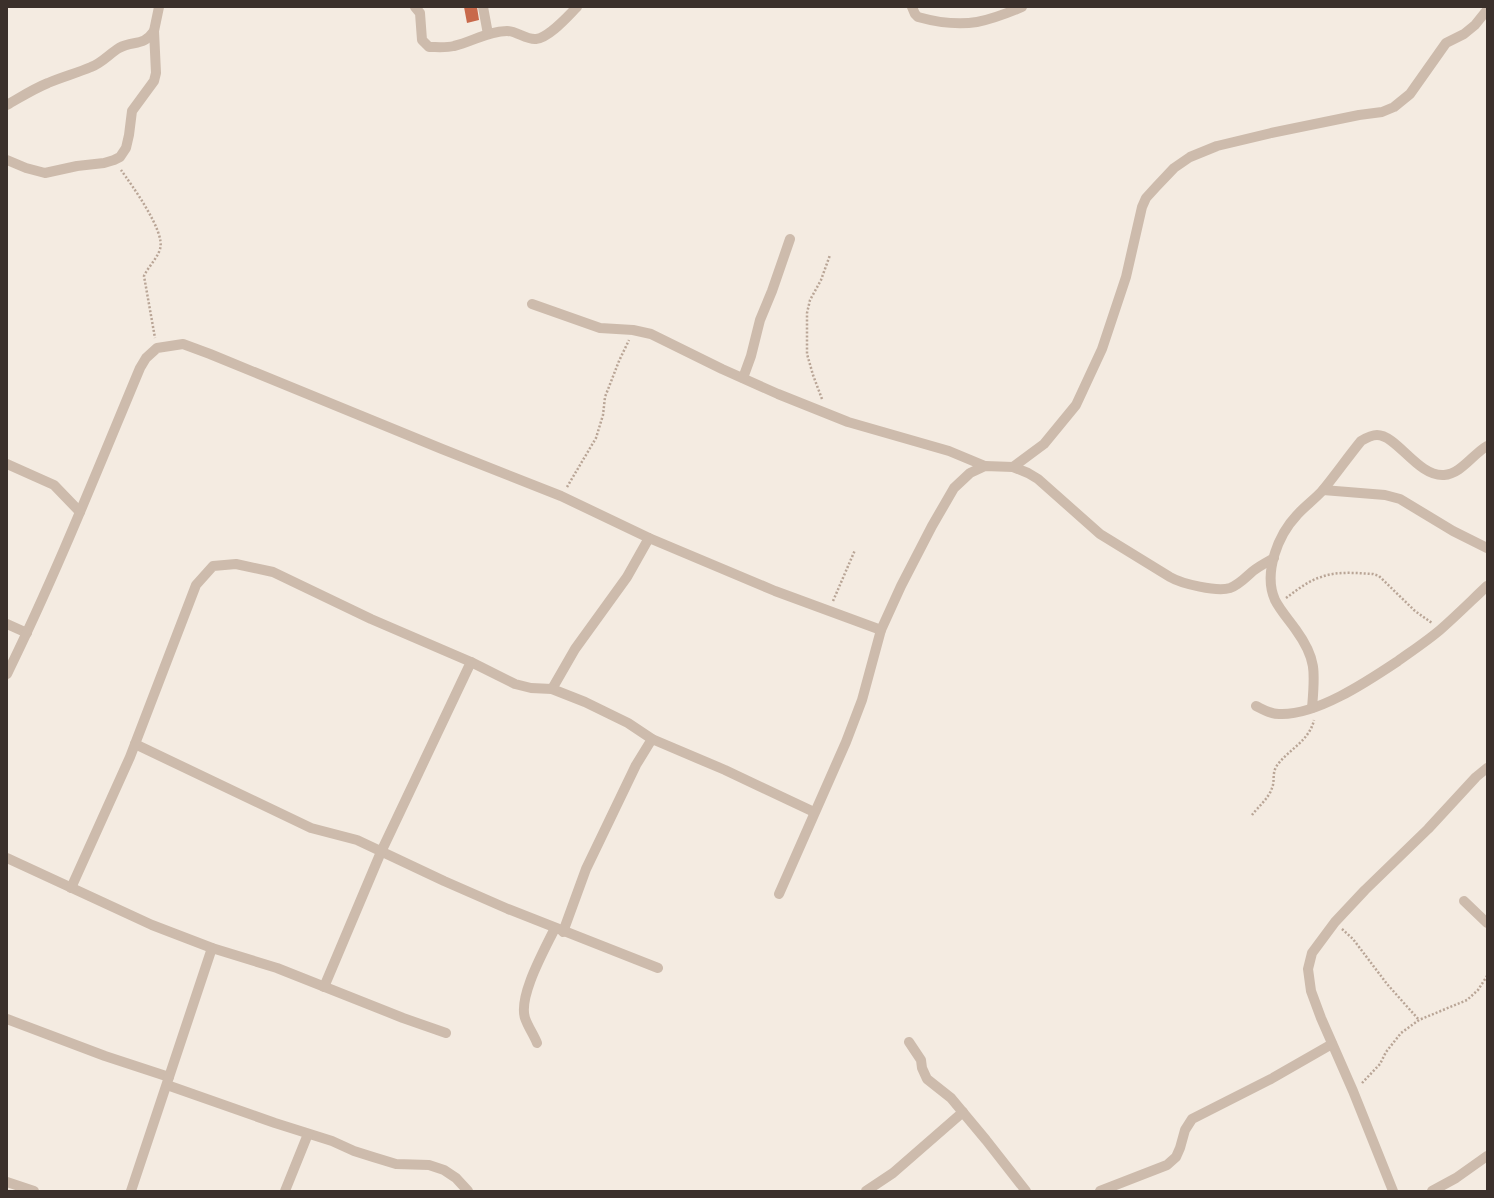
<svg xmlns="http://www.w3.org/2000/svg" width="1494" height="1198" font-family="'DM Sans',sans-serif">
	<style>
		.building { fill: #c8694b }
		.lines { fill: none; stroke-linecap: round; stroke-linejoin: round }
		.path { stroke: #b9a596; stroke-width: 2.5; stroke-dasharray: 2 2; stroke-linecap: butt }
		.street { stroke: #cdbbac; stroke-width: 10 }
	</style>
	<rect width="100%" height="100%" fill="#f4ebe1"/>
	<!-- building -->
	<polygon class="building" points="464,7 477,7 479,20 467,23"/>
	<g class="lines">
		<!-- path -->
		<g class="path">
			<path d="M121 170C131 184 166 232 160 249 157 259 148 267 144 276L155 338"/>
			<polyline points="822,399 813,375 807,354 807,313 810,300 821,280 830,255"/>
			<polyline points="567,487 596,438 603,415 605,397 619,361 629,340"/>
			<path d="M1286 598C1297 590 1308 581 1321 577 1337 571 1356 573 1373 574L1379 576 1415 611 1432 623"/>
			<polyline points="833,601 855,550"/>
			<path d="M1252 815C1258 807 1269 798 1272 788 1275 781 1272 775 1276 767 1287 750 1309 742 1314 720"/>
			<polyline points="1342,929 1353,939 1387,984 1419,1020"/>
			<polyline points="1362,1083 1380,1064 1386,1052 1401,1033 1419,1020 1467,1000 1478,990 1487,976"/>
		</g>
		<!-- street -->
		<g class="street">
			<path d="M415 7 420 13 422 40 429 47C437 47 446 48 454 46 472 42 488 31 507 31 517 31 526 40 536 39 549 38 568 16 577 7"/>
			<polyline points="483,7 488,34"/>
			<path d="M912 7 915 14 918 17C936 22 959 25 977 22 993 19 1008 13 1022 7"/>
			<path d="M7 105C21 97 33 89 48 83 62 77 77 73 91 67 102 63 109 54 119 48 134 40 143 47 154 31"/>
			<polyline points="7,160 26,168 45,173 77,166 104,163 114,160 120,157 126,148 129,135 132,111 154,81 156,73 154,31 159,7"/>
			<polyline points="532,304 600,328 633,330 651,334 722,369 778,394 848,422 949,451 985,466"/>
			<polyline points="743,378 751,356 760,320 772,291 790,239"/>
			<polyline points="7,464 54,485 80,512"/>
			<path d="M1013 467 1028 473 1038 479 1100 534 1170 577C1182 584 1217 592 1230 588 1239 585 1246 577 1253 571 1259 566 1267 562 1274 558"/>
			<polyline points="1323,490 1385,495 1400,499 1453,531 1487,548"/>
			<polyline points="7,624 27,633"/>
			<path d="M7 674C56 574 97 471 140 368L146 358 157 348 183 344 210 354 442 449 561 496 649 538 775 591 881 630"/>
			<polyline points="552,689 575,649 627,577 649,538"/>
			<path d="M1256 706C1264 710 1270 714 1279 714 1316 716 1368 681 1398 661 1412 651 1427 641 1440 630 1456 616 1471 601 1487 586"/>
			<path d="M1312 708C1315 673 1317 659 1296 630 1289 620 1280 610 1275 600 1263 573 1278 535 1297 515 1305 506 1315 499 1323 490 1336 474 1348 457 1361 441 1366 438 1371 435 1377 435 1397 435 1418 477 1444 475 1461 474 1473 454 1487 446"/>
			<polyline points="135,744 311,828 357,840 444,881 508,909 658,968"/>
			<polyline points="7,858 152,925 212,948 277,968 403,1018 446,1033"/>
			<polyline points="71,888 130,757 196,585 213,566 236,564 273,572 371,619 471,662 515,684 531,688 552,689 585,702 628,723 652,739 725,770 814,812"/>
			<polyline points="779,894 846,742 862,700 881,630 901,586 932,526 954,488 970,473 985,466 1013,467 1044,444 1076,405 1102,349 1126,277 1142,207 1146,198 1156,187 1174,168 1190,157 1217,146 1271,133 1359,115 1382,112 1394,107 1410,94 1446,43 1464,34 1475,25 1487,10"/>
			<polyline points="1464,901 1487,923"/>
			<polyline points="563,932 586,869 636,765 652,739"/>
			<polyline points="324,987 381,852 471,662"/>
			<polyline points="7,1019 105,1056 169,1077"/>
			<polyline points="909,1042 921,1060 922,1068 927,1079 951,1098 986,1140 1026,1191"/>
			<path d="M537 1043C534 1035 528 1027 525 1018 518 996 545 949 555 928"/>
			<polyline points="167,1085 275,1123 332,1141 354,1151 373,1157 396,1164 429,1165 444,1170 456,1178 468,1191"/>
			<polyline points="7,1182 34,1191"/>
			<polyline points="131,1191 212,948"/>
			<polyline points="285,1191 308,1134"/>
			<polyline points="866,1191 893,1173 963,1112"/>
			<polyline points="1100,1191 1167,1165 1176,1157 1180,1148 1185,1130 1192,1119 1271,1079 1332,1044"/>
			<polyline points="1393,1191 1353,1091 1321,1018 1311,991 1308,969 1312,953 1335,922 1365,890 1428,829 1476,777 1487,768"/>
			<polyline points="1432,1191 1456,1178 1487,1156"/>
		</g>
	</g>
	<!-- border -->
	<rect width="1494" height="1198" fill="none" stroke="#3b302b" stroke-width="16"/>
</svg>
